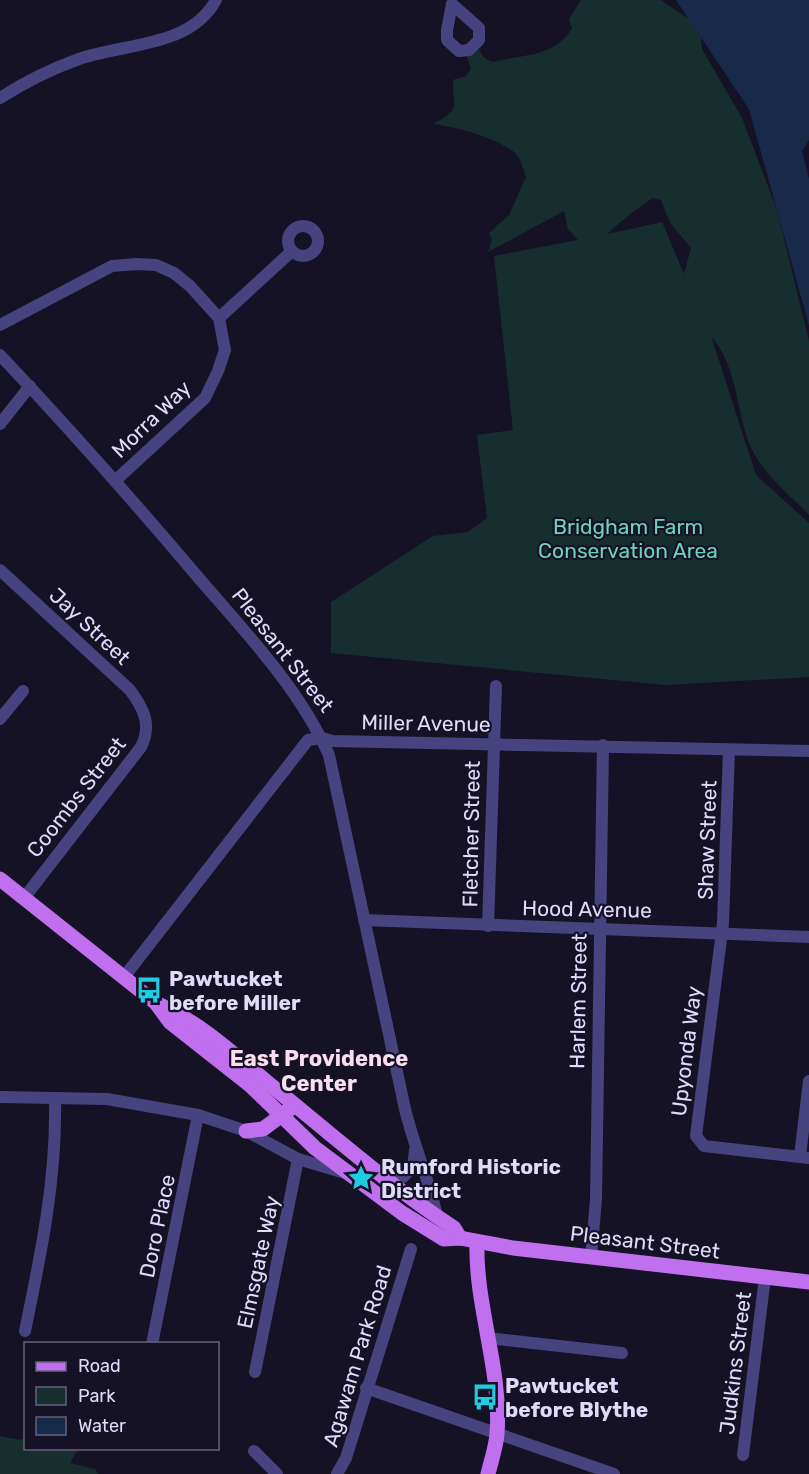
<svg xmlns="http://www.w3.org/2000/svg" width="809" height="1474" font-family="Rubik,sans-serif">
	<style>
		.green { fill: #162f2e; fill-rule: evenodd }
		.water { fill: #172a4a }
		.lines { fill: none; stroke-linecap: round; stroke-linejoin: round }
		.minor { stroke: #46437f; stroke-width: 12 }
		.major { stroke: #c06fee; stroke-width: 15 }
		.labels { text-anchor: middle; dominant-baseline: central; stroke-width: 4.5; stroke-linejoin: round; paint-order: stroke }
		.street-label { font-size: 21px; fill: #dfdbfb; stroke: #161226 }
		.park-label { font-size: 21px; fill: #6fd3bb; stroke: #161226 }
		.poi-label { font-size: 21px; font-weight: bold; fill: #dfdbfb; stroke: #161226; text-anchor: start }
		.neighbourhood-label { font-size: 22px; font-weight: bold; fill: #fbddf0; stroke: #161226 }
	</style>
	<rect width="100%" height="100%" fill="#161226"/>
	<!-- green -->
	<g class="green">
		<path d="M581 0H661L700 27 702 49 742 118 777 210 809 341V515C788 493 758 470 748 440 736 406 736 364 711 336L756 475 809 523V677L666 685 331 653V602L433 536 468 532 487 518 477 435 513 430 494 256 578 240 568 229 564 211 488 252 492 240 489 233 509 215 526 177C523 169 521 157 514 152 495 137 456 127 433 124 461 110 453 107 453 80L466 76 471 69 465 51 478 45C480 54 484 60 493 62 522 54 555 58 572 28L569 19ZM653 198 661 200 670 223 691 248 684 274 662 222 608 234C611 228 646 202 653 198Z"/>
		<polygon points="0,1436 20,1440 25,1437 26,1448 78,1449 70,1463 95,1469 98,1474 0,1474"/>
	</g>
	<!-- water -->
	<polygon class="water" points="676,0 809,0 809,140 802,151 809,179 809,326 749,109"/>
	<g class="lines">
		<!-- minor -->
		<g class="minor">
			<polygon points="452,4 479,28 479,40 469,50 459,51 447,40 447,30"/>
			<path d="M0 98C25 82 51 69 79 59 124 43 190 48 216 0"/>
			<circle cx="303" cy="241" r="15"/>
			<polyline points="219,318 292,251"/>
			<polyline points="0,325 112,266 137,264 156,265 174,273 190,286 219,318 225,350 218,371 205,398 116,480"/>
			<path d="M0 355C70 429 137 505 203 583 249 636 300 690 329 755L405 1109C414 1146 429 1180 437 1216"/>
			<polyline points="0,424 30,386"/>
			<path d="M0 570 130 690C144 709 152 725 141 747L24 898"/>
			<polyline points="0,719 23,691"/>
			<polyline points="729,750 723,923 696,1136 704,1146 809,1158"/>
			<polyline points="364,920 809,937"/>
			<polyline points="488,926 496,686"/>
			<polyline points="124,977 308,740 322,738 333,741 809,751"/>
			<polyline points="0,1097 107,1099 198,1115 246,1131 298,1159 345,1173"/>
			<polyline points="800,1156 809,1081"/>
			<polyline points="390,1181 403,1177 413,1167 415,1150"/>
			<polyline points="591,1257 596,1199 603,745"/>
			<path d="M25 1331C41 1254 57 1177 55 1098"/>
			<polyline points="487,1338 622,1353"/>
			<polyline points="152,1344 198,1115"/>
			<polyline points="255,1372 298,1159"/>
			<polyline points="366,1388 614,1474"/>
			<polyline points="254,1451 277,1474"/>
			<polyline points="743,1455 765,1277"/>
			<polyline points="337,1474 346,1458 411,1249"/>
		</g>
		<!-- major -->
		<g class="major">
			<polyline points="0,879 156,1003 170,1022 250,1085 315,1148 402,1213 444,1239 460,1238 513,1248 809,1282"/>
			<path d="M158 1004C201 1023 237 1057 273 1087 332 1135 390 1186 454 1228L460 1238"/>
			<polyline points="246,1131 263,1129 290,1109"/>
			<path d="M477 1242C475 1306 502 1370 497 1434 496 1447 491 1461 488 1474"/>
		</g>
	</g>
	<!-- icons -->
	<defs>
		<g id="bus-bare" transform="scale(2.07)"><path d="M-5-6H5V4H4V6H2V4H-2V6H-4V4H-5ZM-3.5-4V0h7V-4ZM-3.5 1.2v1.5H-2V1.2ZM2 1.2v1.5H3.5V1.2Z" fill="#1ecde4" stroke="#161226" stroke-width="2.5" paint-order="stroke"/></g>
		<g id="sight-bare" transform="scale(2.07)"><path d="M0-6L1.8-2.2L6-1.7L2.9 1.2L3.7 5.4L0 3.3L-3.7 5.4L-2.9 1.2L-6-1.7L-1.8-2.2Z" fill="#1ecde4" stroke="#161226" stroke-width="2.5" paint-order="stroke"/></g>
	</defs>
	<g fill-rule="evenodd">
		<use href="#bus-bare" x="149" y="990"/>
		<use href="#sight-bare" x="361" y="1178"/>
		<use href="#bus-bare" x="485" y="1397"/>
	</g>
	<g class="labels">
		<!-- street labels -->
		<g class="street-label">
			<text transform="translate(151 419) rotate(-44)">Morra Way</text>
			<text transform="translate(90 626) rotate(43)">Jay Street</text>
			<text transform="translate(283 650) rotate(52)">Pleasant Street</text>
			<text transform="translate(426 723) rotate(1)">Miller Avenue</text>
			<text transform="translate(76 797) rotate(-52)">Coombs Street</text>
			<text transform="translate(471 834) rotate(-89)">Fletcher Street</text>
			<text transform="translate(707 840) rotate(-88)">Shaw Street</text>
			<text transform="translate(587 909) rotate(1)">Hood Avenue</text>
			<text transform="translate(578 1001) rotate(-89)">Harlem Street</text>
			<text transform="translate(686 1051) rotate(-83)">Upyonda Way</text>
			<text transform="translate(157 1226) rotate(-78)">Doro Place</text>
			<text transform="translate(645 1242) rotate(7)">Pleasant Street</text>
			<text transform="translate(258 1262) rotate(-78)">Elmsgate Way</text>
			<text transform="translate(357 1356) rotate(-73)">Agawam Park Road</text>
			<text transform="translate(735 1363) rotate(-83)">Judkins Street</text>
		</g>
		<!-- park labels -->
		<g class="park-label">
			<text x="628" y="526">Bridgham Farm<tspan x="628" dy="24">Conservation Area</tspan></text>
		</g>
		<!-- poi labels -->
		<g class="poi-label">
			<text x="169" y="978">Pawtucket<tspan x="169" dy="24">before Miller</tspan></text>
			<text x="381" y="1166">Rumford Historic<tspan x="381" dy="24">District</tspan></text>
			<text x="505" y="1385">Pawtucket<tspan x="505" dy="24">before Blythe</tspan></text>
		</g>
		<!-- neighbourhood labels -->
		<g class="neighbourhood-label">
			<text x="319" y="1058">East Providence<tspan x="319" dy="25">Center</tspan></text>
		</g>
	</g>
	<!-- legend -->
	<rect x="24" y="1342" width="195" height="108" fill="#161226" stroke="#66627b" stroke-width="1.5"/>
	<rect x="36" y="1362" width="30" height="9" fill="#c06fee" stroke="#66627b" stroke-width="1.5"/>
	<text x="78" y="1372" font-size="18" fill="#dfdbfb">Road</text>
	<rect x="36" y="1387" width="30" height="18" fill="#162f2e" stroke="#66627b" stroke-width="1.5"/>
	<text x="78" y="1402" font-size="18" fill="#dfdbfb">Park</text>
	<rect x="36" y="1417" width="30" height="18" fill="#172a4a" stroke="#66627b" stroke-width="1.5"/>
	<text x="78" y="1432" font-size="18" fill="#dfdbfb">Water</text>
</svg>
